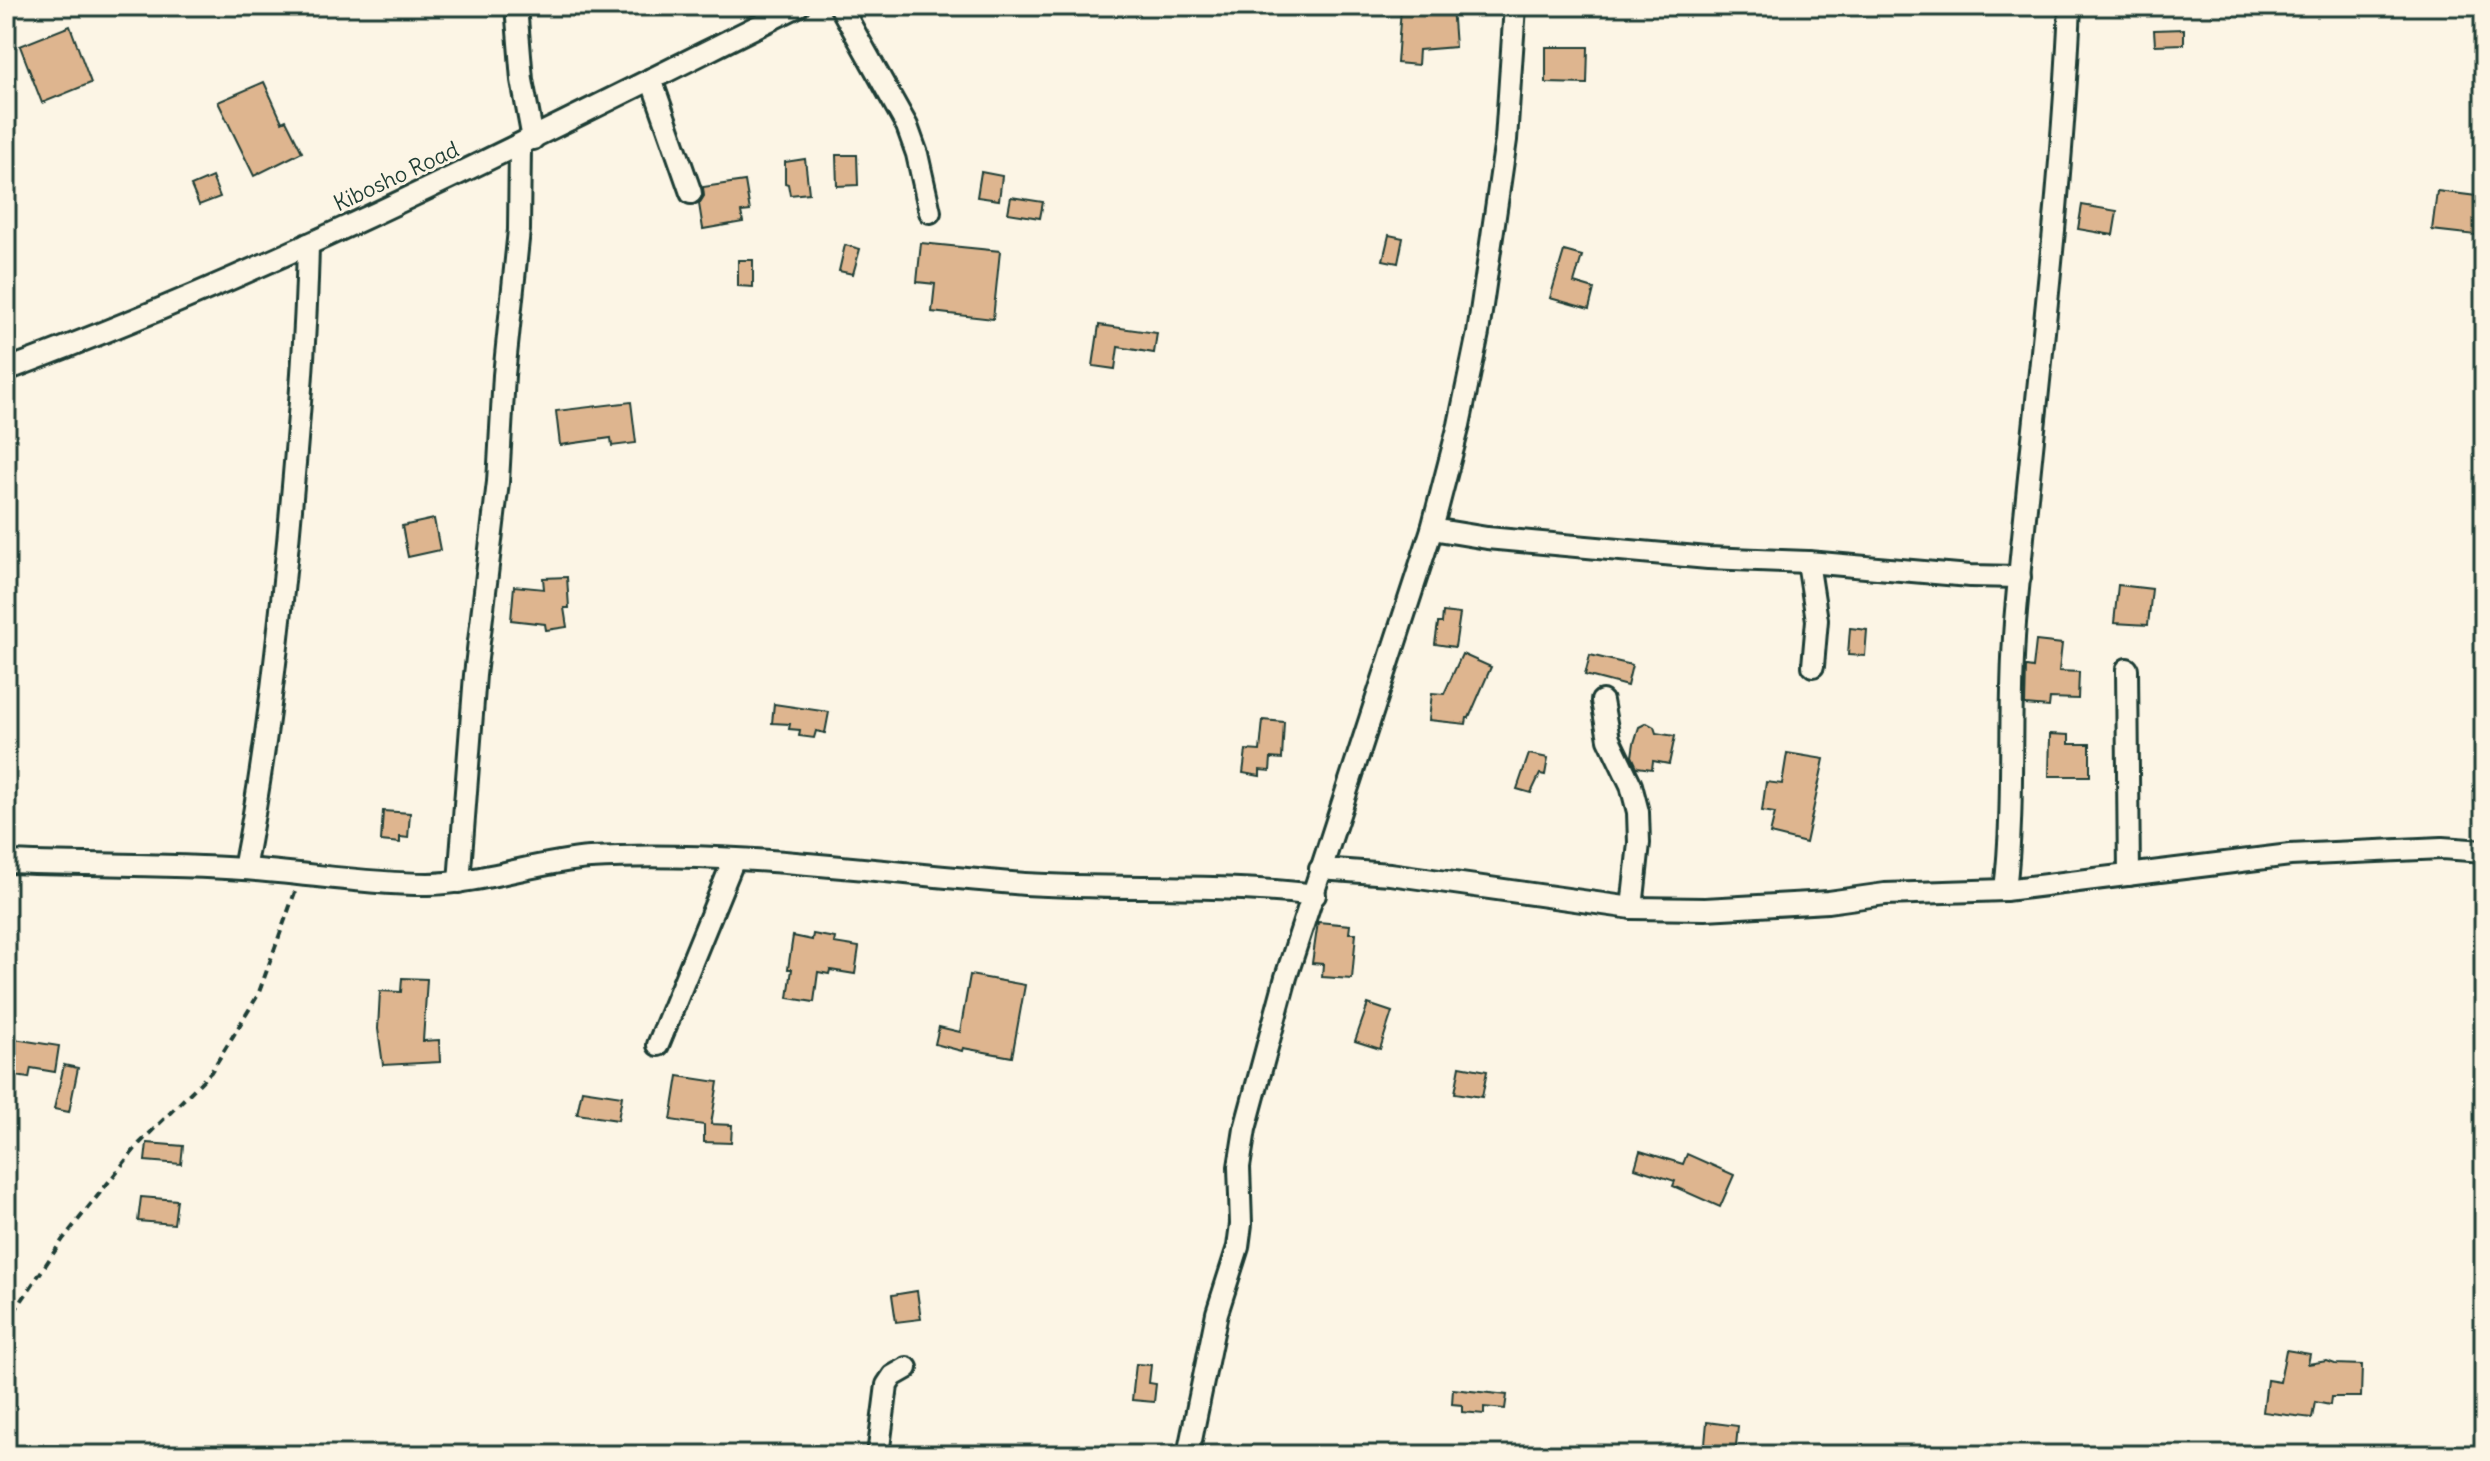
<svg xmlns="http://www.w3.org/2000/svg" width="2490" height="1461" font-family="Delius,sans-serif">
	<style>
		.building { fill: #deb58f; stroke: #1f3d34; stroke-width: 2 }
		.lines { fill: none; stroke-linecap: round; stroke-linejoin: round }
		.minor-casing { stroke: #1f3d34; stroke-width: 26 }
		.path { stroke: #1f3d34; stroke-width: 4; stroke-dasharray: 8 6; stroke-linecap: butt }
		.minor { stroke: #fcf5e5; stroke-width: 20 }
		.labels { text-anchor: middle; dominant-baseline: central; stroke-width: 6; stroke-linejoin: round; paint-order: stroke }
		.street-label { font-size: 22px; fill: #1f3d34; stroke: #fcf5e5 }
	</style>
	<rect width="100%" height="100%" fill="#fcf5e5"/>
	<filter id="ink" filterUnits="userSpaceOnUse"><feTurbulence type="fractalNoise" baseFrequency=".0125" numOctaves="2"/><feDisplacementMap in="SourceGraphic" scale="16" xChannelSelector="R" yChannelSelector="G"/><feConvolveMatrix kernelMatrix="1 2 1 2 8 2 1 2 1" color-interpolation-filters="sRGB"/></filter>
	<g filter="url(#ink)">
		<!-- building -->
		<g class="building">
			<polygon points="1431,6 1452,6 1455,47 1419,50 1418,65 1397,63 1401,8 1431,11"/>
			<polygon points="70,26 91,83 42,103 20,46"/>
			<polygon points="2184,29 2184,44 2155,45 2154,30"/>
			<polygon points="1546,47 1588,47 1587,84 1546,83"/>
			<polygon points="264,82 282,122 286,120 302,152 254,176 218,102"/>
			<polygon points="836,155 857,155 858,185 837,186"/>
			<polygon points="805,159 809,193 790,195 788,184 785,183 785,162"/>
			<polygon points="981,172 1002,176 999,200 977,197"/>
			<polygon points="212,177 220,197 199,205 191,186"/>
			<polygon points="745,181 750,211 741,212 743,222 703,229 699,204 704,196 703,187"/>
			<polygon points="2437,191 2484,197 2484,236 2432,230"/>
			<polygon points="1011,197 1043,202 1040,218 1008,213"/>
			<polygon points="2082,205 2117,211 2113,235 2078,229"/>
			<polygon points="1389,235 1403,238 1398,263 1383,260"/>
			<polygon points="921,243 1000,251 993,319 932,312 935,284 917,282"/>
			<polygon points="845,245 860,249 853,274 839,271"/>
			<polygon points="1564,251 1582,256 1574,283 1594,289 1589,309 1550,298"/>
			<polygon points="738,260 753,260 753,287 738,286"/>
			<polygon points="1099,325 1157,333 1154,353 1118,347 1115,369 1093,366"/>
			<polygon points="631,402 636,443 612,446 611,438 560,445 556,411"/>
			<polygon points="434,519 440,550 408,557 402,526"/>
			<polygon points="567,577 569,608 564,608 567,627 546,630 545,624 511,620 514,586 544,589 543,578"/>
			<polygon points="2118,585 2152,589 2148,625 2114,623"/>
			<polygon points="1443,612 1460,614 1455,647 1435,644 1438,623 1442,623"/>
			<polygon points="1850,628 1867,630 1865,656 1848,655"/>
			<polygon points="2036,641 2062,644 2059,671 2079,672 2078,699 2050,698 2049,707 2025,705 2026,667 2033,668"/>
			<polygon points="1462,654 1491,667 1469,718 1467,718 1466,724 1429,720 1432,693 1444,694"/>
			<polygon points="1590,655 1632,665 1627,686 1585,675"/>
			<polygon points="774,704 829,712 825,733 816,731 814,738 799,736 800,730 789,729 790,724 772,723"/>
			<polygon points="1263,720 1284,722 1282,759 1271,758 1270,771 1260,770 1260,776 1243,773 1246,750 1260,751"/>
			<polygon points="1647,723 1654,727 1656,733 1675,736 1669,764 1653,761 1652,769 1637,767 1632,756 1634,743 1639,727"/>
			<polygon points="2050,734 2069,735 2069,744 2090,744 2090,776 2049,776"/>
			<polygon points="1787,753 1824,759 1806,843 1770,834 1775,813 1762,811 1766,782 1782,784"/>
			<polygon points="1529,754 1548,758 1545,775 1540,774 1531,793 1517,789"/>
			<polygon points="383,811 410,813 408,838 400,837 400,843 381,841"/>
			<polygon points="1318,922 1350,925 1349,933 1356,933 1352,979 1322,977 1323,964 1312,963"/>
			<polygon points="813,934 835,938 834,943 859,947 855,974 830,970 829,974 818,972 814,1002 788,998 792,969 788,969 793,936 812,940"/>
			<polygon points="970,975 1025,985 1012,1057 963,1048 962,1051 935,1044 939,1027 960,1032"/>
			<polygon points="402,978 427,979 423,1041 439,1040 440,1062 383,1065 378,1029 380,991 401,992"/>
			<polygon points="1368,1004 1392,1012 1380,1049 1355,1041"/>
			<polygon points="14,1039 59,1046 55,1072 31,1068 29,1078 9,1075"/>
			<polygon points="64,1065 78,1068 69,1112 54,1109"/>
			<polygon points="1460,1066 1487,1071 1482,1097 1455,1093"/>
			<polygon points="678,1076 718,1082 711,1124 732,1125 731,1143 704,1142 704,1125 671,1120"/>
			<polygon points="582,1090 622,1096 618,1120 577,1114"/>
			<polygon points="147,1143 183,1146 181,1164 145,1161"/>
			<polygon points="1640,1151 1683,1164 1687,1154 1734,1175 1720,1207 1673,1186 1675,1181 1635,1168"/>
			<polygon points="141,1197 177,1200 174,1224 138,1221"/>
			<polygon points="917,1291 921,1319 896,1322 892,1295"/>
			<polygon points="2286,1350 2310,1354 2308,1364 2327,1361 2335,1364 2362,1365 2361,1397 2331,1397 2330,1405 2315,1402 2312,1418 2263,1412 2267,1380 2280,1382"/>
			<polygon points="1136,1364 1151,1365 1149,1383 1156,1384 1154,1402 1132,1400"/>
			<polygon points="1453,1389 1507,1395 1505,1409 1484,1407 1484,1414 1462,1412 1462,1405 1452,1404"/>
			<polygon points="1707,1422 1738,1426 1735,1455 1704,1455"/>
		</g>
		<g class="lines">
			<!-- minor casing -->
			<g class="minor-casing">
				<g id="minor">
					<polyline points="516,6 522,80 533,139"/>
					<polyline points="840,6 907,126 917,154 930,212"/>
					<polyline points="651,79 691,193"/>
					<path d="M6 370C279 269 538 135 798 6"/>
					<polyline points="1432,529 1487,538 1708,558 1808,562 1970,576 2020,577"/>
					<polyline points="1808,562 1817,620 1813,666"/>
					<polyline points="2127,669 2129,875"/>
					<polyline points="1602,701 1609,739 1631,785 1638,812 1639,843 1632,908"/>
					<path d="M6 862C85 865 165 864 243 869 305 873 366 884 428 884 483 883 535 862 590 858 735 850 880 873 1025 884 1121 890 1218 883 1315 895"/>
					<path d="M244 869C265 761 277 652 288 542 297 443 306 344 308 244"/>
					<polyline points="1320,869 1390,874 1632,908 1705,909 1828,902 1885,894 2005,890 2290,855 2442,848 2484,851"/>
					<polyline points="459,882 475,675 498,482 504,375 519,230 520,146"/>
					<path d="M2005 890C2016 798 2007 704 2016 611 2034 409 2061 209 2070 6"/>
					<polyline points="658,1045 734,859"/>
					<polyline points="878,1455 887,1385 893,1376 907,1368"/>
					<polyline points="1188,1455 1217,1313 1238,1247 1241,1224 1239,1167 1245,1129 1286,977 1432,529 1459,425 1478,333 1506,140 1515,6"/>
				</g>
			</g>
			<!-- path -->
			<polyline class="path" points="6,1324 63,1239 139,1144 211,1072 258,995 295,892"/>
			<!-- minor -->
			<use href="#minor" class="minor"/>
		</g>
	</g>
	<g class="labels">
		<!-- street labels -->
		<g class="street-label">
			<text transform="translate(396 176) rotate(-25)">Kibosho Road</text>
		</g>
	</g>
	<!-- margin -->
	<rect width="2490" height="1461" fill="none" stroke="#fcf5e5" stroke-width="32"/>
	<rect x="16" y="16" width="2458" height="1429" fill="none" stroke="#1f3d34" stroke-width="3" filter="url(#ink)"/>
</svg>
